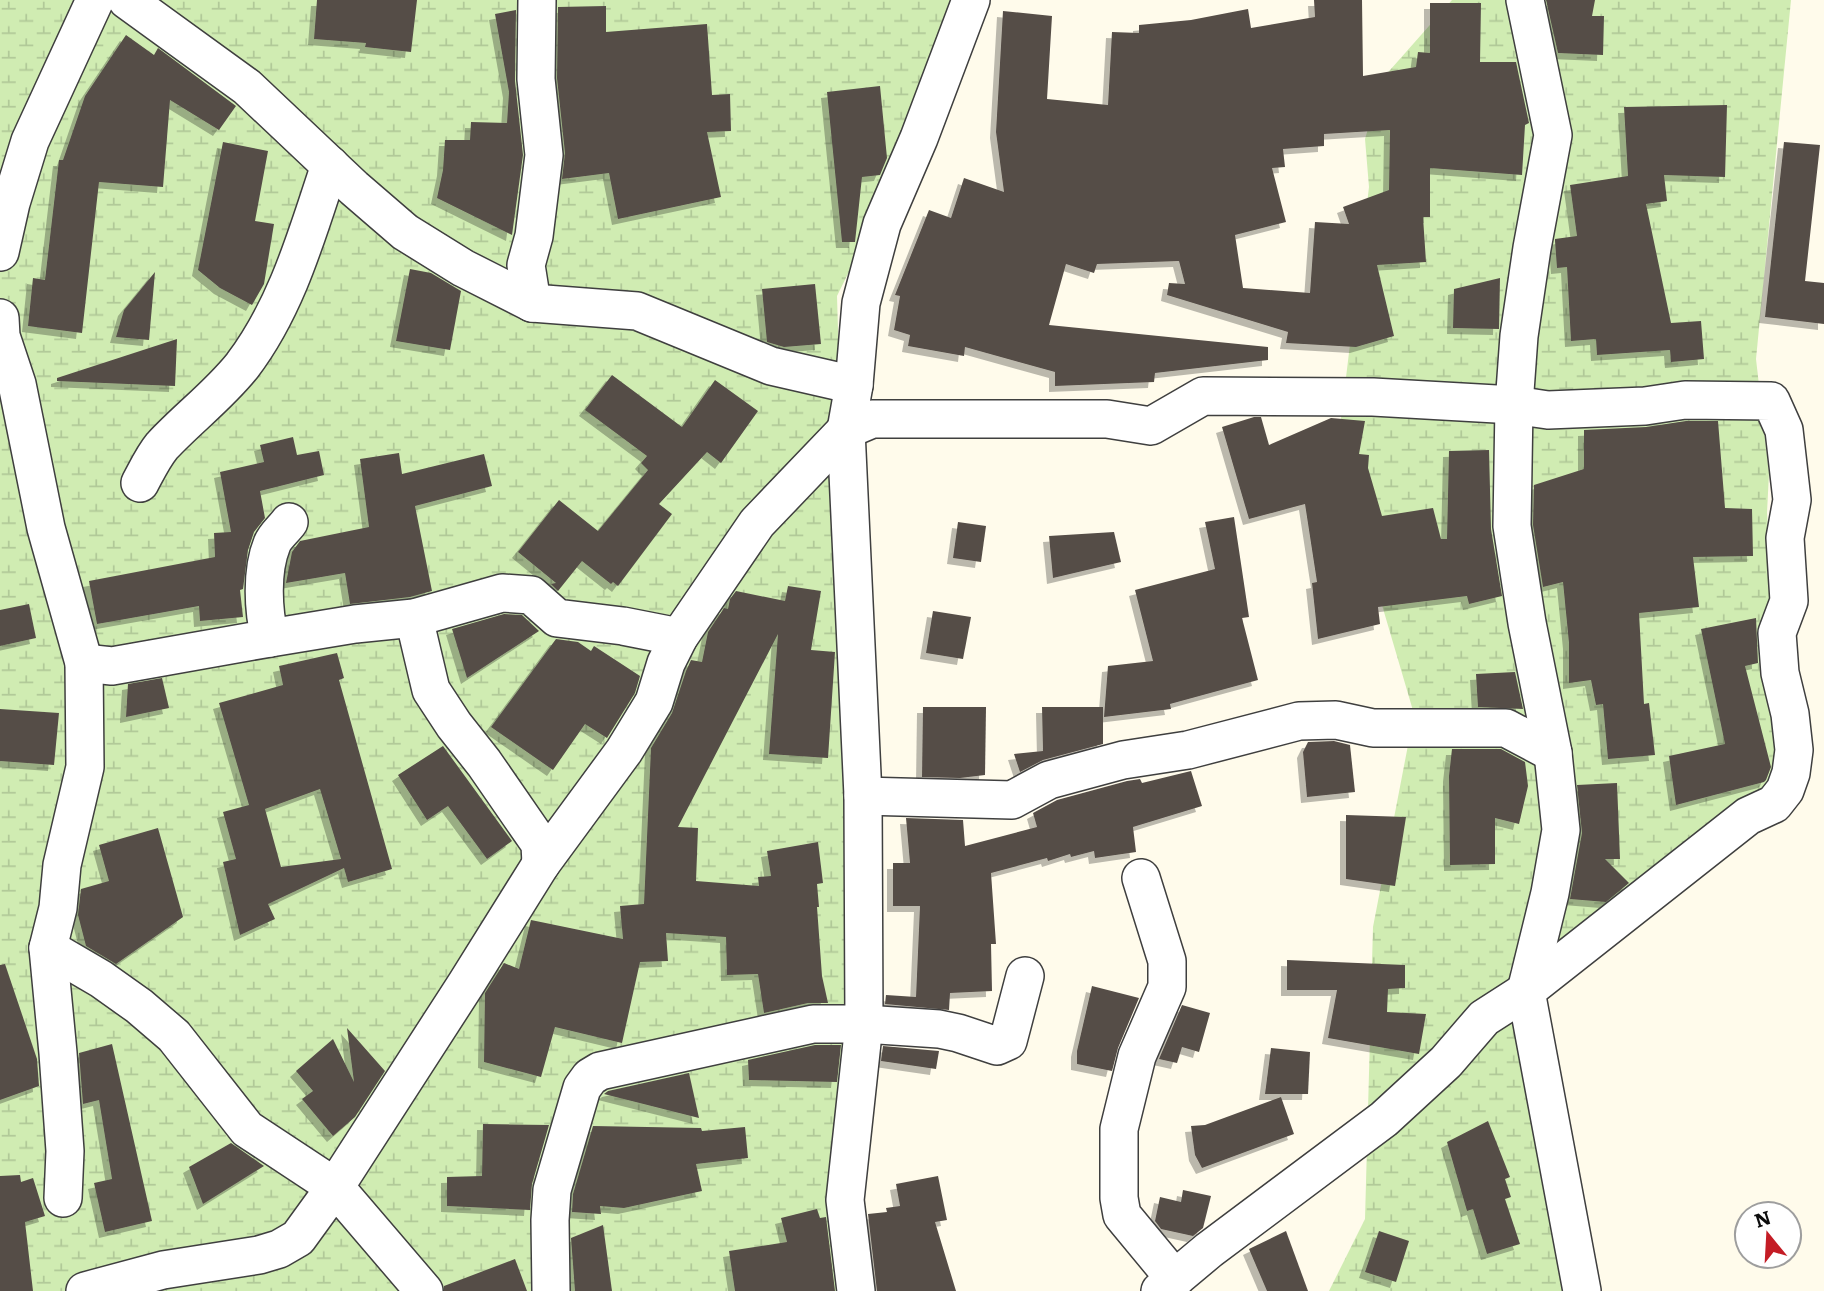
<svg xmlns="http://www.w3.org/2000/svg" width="1824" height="1291" font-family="Literata,serif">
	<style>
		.wetland { fill: url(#wetland-marsh) }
		.building { fill: #554d47; fill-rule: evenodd; filter: url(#shadow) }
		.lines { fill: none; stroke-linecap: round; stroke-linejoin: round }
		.minor-casing { stroke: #3f3f3f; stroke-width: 40 }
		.minor { stroke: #fff; stroke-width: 37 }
	</style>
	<defs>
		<pattern id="wetland-marsh" width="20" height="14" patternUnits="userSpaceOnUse" patternTransform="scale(1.75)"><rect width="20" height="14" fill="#d0ecb2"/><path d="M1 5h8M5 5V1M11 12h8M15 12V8" fill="none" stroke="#b1c998"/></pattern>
		<filter id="shadow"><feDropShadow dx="-6" dy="6" stdDeviation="0" flood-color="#0004"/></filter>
	</defs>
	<rect width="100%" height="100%" fill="#fffbeb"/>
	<!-- wetland -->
	<g class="wetland">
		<polygon points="0,0 960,0 870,229 837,296 849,690 846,1291 0,1291"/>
		<polygon points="1452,0 1791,0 1756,359 1769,473 1767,513 1778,705 1774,787 1556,951 1510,969 1566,1291 1329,1291 1365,1219 1373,927 1414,714 1337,452 1369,187 1365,139 1383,78"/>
	</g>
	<!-- building -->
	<g class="building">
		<polygon points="317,0 417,0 411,52 365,47 366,43 314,39"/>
		<path d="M1314 0H1362L1363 76 1416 67 1418 52 1430 53V3H1481L1480 62H1516L1529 123 1525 125 1522 175 1430 168V217H1423L1426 262 1377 265 1394 336 1356 347 1286 343 1288 332 1167 295 1169 283 1185 284 1179 261 1097 264 1094 273 1066 264 1049 325 1268 347V360L1155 373 1154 382 1055 386V372L965 347 964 356 908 346 910 335 894 330 900 296 895 295 929 210 951 218 964 178 1004 192 996 132 1003 11 1052 16 1047 99 1108 105 1112 32 1139 33V25L1191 20 1248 9 1251 28 1315 17ZM1390 130 1389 190 1343 207 1349 224 1315 222 1310 293 1243 288 1235 235 1286 222 1272 168 1285 167 1283 149 1324 146V134Z"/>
		<polygon points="1546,0 1595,0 1592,16 1604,16 1603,55 1558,53"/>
		<polygon points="606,6 606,32 707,24 712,95 730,94 731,131 707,132 721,197 618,219 609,173 562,179 565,153 557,78 558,7"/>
		<polygon points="516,10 515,81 523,155 512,235 437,198 443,170 445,140 470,140 471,122 507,123 509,92 495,14"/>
		<polygon points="126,35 154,55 158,48 236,106 219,130 170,100 163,187 99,182 82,333 28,326 33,278 45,280 59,160 63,160 85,96"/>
		<polygon points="880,86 887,158 880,175 862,177 855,242 842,242 827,92"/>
		<polygon points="1727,105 1725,177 1664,175 1667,201 1646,204 1671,323 1701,321 1704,359 1671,362 1670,350 1597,355 1596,339 1571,341 1567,267 1557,268 1555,241 1555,239 1577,236 1570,185 1628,176 1624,107"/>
		<polygon points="223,142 268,151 255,221 274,224 264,284 252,305 220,288 198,270"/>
		<polygon points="1784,142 1820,145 1805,281 1824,283 1824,324 1765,317"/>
		<polygon points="410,269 431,273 461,291 450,350 396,341"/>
		<polygon points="155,272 149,340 116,337 124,310"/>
		<polygon points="1500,278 1499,329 1453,328 1454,289"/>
		<polygon points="815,284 821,344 784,347 767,342 762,289"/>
		<polygon points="177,339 175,386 57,381 57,378"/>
		<polygon points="612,375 682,427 715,380 758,411 721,463 707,452 659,504 672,514 618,586 613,582 611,584 582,561 558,591 551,584 556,583 518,552 559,500 598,531 648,470 641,463 647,456 585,410"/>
		<polygon points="1254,417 1261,417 1269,445 1331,418 1365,421 1359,454 1369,455 1368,468 1382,516 1433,508 1441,539 1447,539 1449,451 1489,450 1491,529 1502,596 1469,604 1467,596 1378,607 1380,624 1318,639 1312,583 1317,582 1305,504 1249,519 1222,427"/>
		<polygon points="1686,421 1718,421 1725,508 1752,509 1753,556 1693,557 1699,607 1639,613 1644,704 1649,703 1655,755 1608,759 1603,704 1596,705 1591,680 1569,683 1569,643 1563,582 1543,587 1533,525 1534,485 1584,469 1584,430 1646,427"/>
		<polygon points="293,437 297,455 319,451 324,475 260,491 265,518 254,532 248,550 243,589 240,590 243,617 200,621 199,606 97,624 89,581 215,557 214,533 231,532 220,472 264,462 260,445"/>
		<polygon points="399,453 402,474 484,454 492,486 415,506 432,591 410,597 350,604 345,573 286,583 292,552 300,541 369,527 360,459"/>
		<polygon points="1234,517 1249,617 1242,618 1258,680 1170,704 1171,709 1104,717 1108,666 1153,661 1135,590 1215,569 1205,522"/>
		<polygon points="958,522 986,526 981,562 953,558"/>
		<polygon points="1114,532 1121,562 1053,578 1049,536"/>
		<polygon points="788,586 821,591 811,650 835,652 828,758 769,754 778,634 678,827 698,828 696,881 759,886 758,877 771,876 767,851 818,842 823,883 817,884 819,907 817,907 822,976 828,1003 808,1003 764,1013 758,974 727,975 726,937 666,933 668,961 640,962 622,1043 555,1027 541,1077 484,1062 485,993 504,963 519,969 531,920 623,939 620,906 644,904 651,748 672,713 686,671 691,660 702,662 708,632 724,608 728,609 730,599 736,591 785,601"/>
		<polygon points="29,604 36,638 0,646 0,610"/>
		<polygon points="933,611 971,617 963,659 926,653"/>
		<polygon points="504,614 522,615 539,631 467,678 452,629"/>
		<polygon points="1756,618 1758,663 1745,666 1771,767 1766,780 1764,782 1676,805 1669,756 1725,744 1701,629"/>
		<polygon points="556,639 578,642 591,651 594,646 640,676 635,693 607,738 585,724 553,770 491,727"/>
		<path d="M337 653 344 678 339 680 392 869 348 882 344 868 268 904 275 919 240 935 223 862 236 859 223 812 249 805 219 703 283 685 279 666ZM320 789 341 859 281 867 265 809Z"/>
		<polygon points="1515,672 1523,709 1478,707 1476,674"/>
		<polygon points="162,678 169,708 126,717 128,684"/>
		<polygon points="923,707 986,707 985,775 960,778 922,777"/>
		<polygon points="1042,707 1103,707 1103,744 1043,760 1020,772 1014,754 1043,751"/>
		<polygon points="0,709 59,713 54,765 0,761"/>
		<polygon points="1334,741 1350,745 1355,792 1307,797 1303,752 1308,742"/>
		<polygon points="443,746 512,841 487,859 448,806 427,820 398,775"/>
		<polygon points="1452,749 1501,749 1525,762 1528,786 1519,824 1495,818 1495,864 1450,865 1449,776"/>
		<polygon points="1191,771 1202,806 1133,827 1136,852 1095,858 1094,851 1071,857 1070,854 1048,861 1047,858 991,873 996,944 991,944 992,991 950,993 949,1010 885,1004 886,995 916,997 920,906 893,906 893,863 910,863 906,818 963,820 965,846 1037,827 1033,813 1057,800 1127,781 1140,779 1142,783"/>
		<polygon points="1617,783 1620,859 1605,859 1629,883 1606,902 1570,899 1582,833 1577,785"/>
		<polygon points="1346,815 1406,817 1395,886 1346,879"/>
		<polygon points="158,828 183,917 116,964 86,946 78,915 81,889 109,881 99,845"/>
		<polygon points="1287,960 1405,965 1405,988 1388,989 1387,1012 1426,1014 1419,1054 1328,1038 1337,990 1287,990"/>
		<polygon points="5,964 37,1059 39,1086 0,1100 0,965"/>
		<polygon points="1092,986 1139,998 1118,1048 1112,1071 1077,1064 1077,1051"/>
		<polygon points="1182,1005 1210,1013 1199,1052 1182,1047 1177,1063 1159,1059"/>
		<polygon points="347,1028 385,1071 355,1117 333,1136 302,1099 313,1091 296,1071 333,1039 354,1082"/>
		<polygon points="112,1044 152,1221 105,1232 94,1183 112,1179 99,1100 83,1104 79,1053"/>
		<polygon points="815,1045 841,1045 837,1082 749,1080 748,1060"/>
		<polygon points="883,1046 939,1051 936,1069 881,1061"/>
		<polygon points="1271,1048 1310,1052 1308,1094 1265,1094"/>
		<polygon points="689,1073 699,1118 604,1094 608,1091"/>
		<polygon points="1281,1097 1294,1134 1202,1168 1195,1155 1191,1126 1205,1125"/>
		<polygon points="1488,1121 1510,1177 1505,1179 1511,1197 1505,1199 1520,1244 1487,1254 1473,1209 1467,1211 1447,1142"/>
		<polygon points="483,1124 549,1125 532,1184 530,1210 447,1206 447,1177 482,1176"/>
		<polygon points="593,1126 701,1128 702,1131 745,1127 748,1158 696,1164 702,1191 624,1208 600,1206 601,1214 572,1212 573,1194"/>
		<polygon points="231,1143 264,1166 203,1204 189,1167"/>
		<polygon points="20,1175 21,1182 33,1178 45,1216 25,1222 33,1291 0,1291 0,1176"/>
		<polygon points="938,1176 947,1220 935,1222 956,1291 877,1291 868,1214 887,1212 886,1208 900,1206 896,1184"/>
		<polygon points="1183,1190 1211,1196 1203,1228 1193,1236 1161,1229 1155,1221 1160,1197 1181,1202"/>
		<polygon points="817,1209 820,1218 826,1217 835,1291 735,1291 729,1251 787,1242 781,1218"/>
		<polygon points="603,1225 612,1291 575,1291 571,1238"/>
		<polygon points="1286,1231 1308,1291 1267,1291 1249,1249"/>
		<polygon points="1379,1231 1409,1241 1396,1282 1365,1272"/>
		<polygon points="515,1259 527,1291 444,1291 444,1286"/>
	</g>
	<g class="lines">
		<!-- minor casing -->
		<g class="minor-casing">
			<g id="minor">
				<polyline points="127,0 247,87 354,188 405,232 463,268 532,303 637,311 771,366 854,385"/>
				<polyline points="1525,0 1553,135 1532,248 1519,336 1514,405 1512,526 1527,623 1553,753 1561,830 1550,893 1526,991 1582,1291"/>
				<polyline points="0,252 11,203 30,141 95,0"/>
				<polyline points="532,303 526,265 534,236 544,155 536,79 537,0"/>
				<polyline points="0,318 1,336 17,384 46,528 84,663 85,767 62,865 58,908 48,948 58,1053 65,1151 63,1198"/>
				<path d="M140 483C147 470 153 457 162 446 188 418 218 396 242 366 287 307 307 234 330 165"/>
				<polyline points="414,618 431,690 454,725 484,763 540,844 541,864"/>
				<polyline points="270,638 355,624 414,618 502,593 531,595 557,618 623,626 679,637"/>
				<path d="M84 663 112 666 270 638C263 611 261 571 272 544 275 536 284 529 289 522"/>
				<polyline points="863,796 1012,800 1049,780 1123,760 1188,750 1299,721 1336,720 1373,728 1506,728 1553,753"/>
				<polyline points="1141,878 1167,961 1167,987 1137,1056 1119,1129 1119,1198 1122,1215 1175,1279"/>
				<polyline points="48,948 101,979 139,1006 174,1036 247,1129 335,1187 466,984 541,864 624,751 654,702 666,663 679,637 757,523 846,430 872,419 1107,419 1151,426 1203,396 1373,397 1514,405 1548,410 1645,406 1685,400 1771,401 1784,430 1792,500 1785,538 1789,601 1777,633 1780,673 1790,714 1794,750 1791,773 1785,790 1774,804 1748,816 1526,991 1484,1018 1446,1062 1384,1119 1209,1250 1160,1291"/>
				<polyline points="85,1291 163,1270 259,1255 279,1249 298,1238 335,1187 424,1291"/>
				<polyline points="551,1291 550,1220 552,1190 582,1088 590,1077 600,1071 813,1024 864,1024 939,1029 958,1033 997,1046 1008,1041 1025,976"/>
				<polyline points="856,1291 845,1200 864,1024 863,796 846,430 854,385 861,303 882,224 919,138 971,0"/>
			</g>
		</g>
		<!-- minor -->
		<use href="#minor" class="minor"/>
	</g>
	<!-- north arrow -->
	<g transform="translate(1768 1235) rotate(342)"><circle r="33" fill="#ffffff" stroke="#9e9e9e" stroke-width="2"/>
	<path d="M0-5L12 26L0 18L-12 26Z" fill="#c41c25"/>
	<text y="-10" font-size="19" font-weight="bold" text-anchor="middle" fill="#0c0c0c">N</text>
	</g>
</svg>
